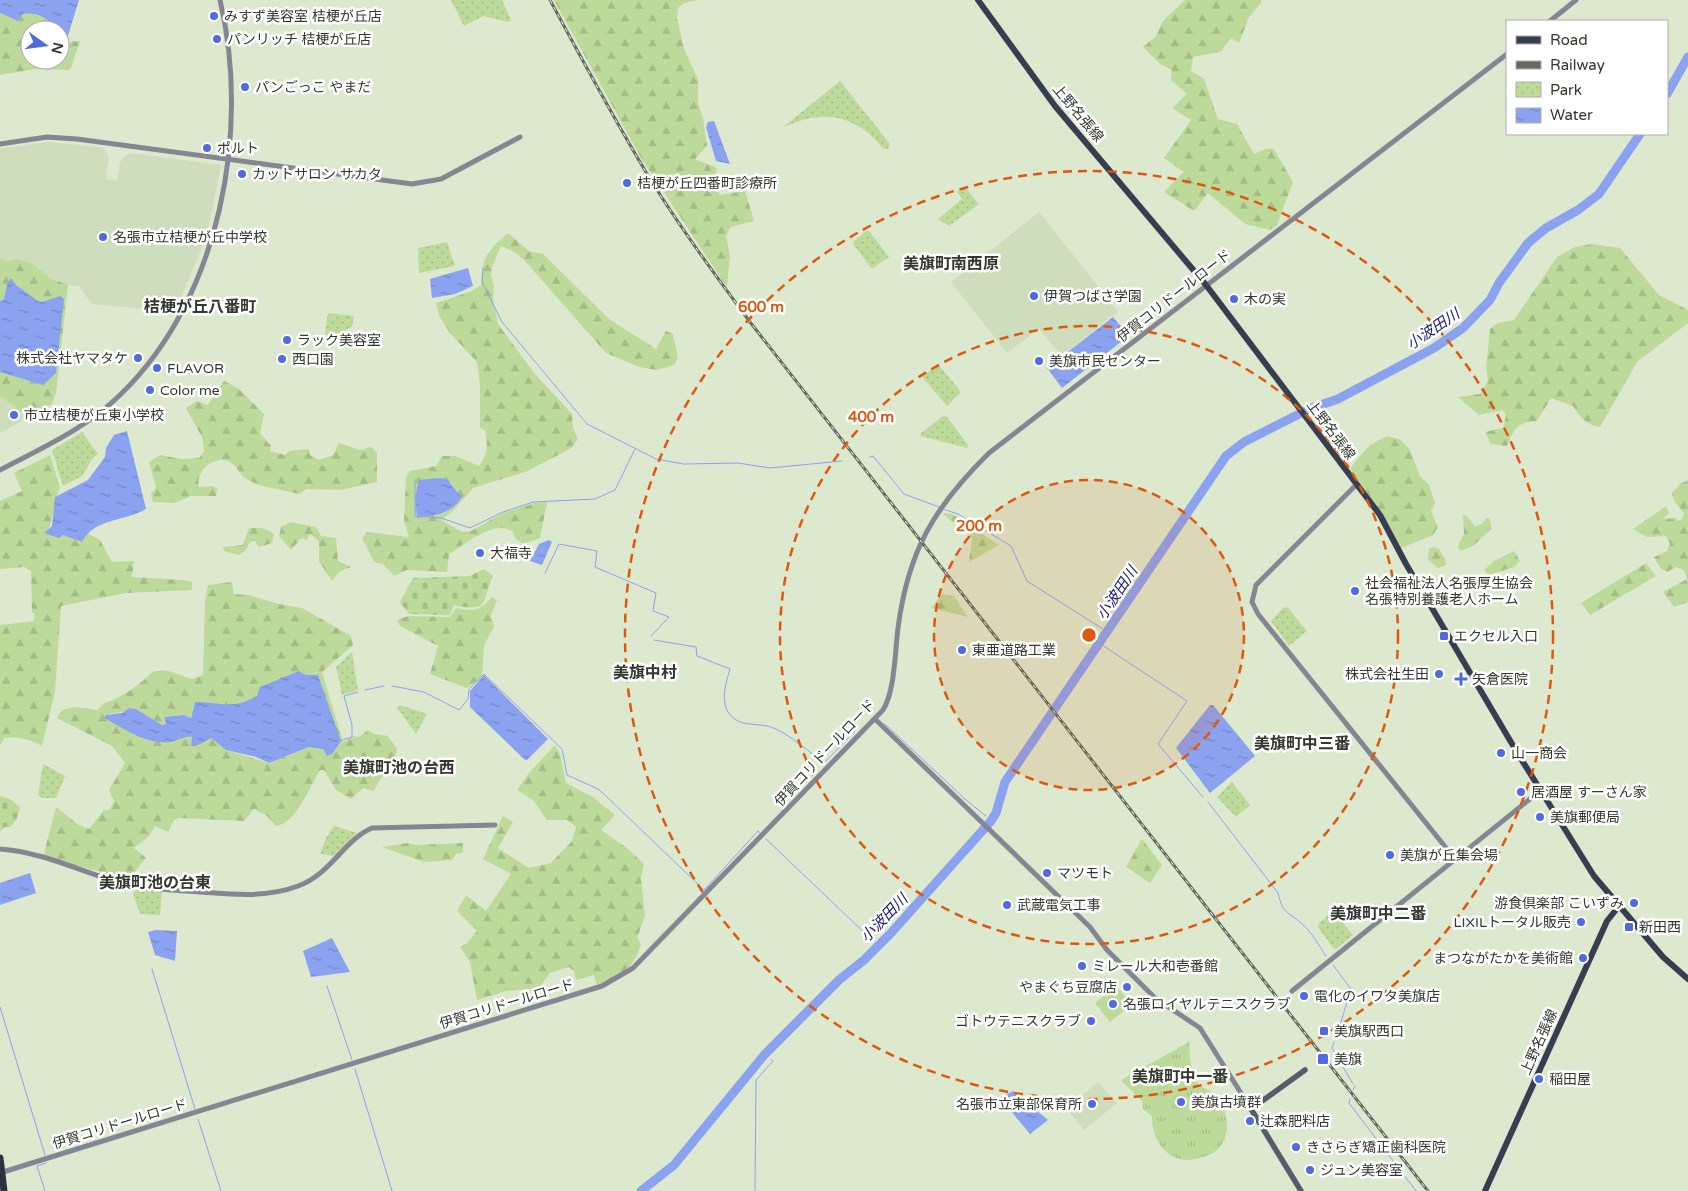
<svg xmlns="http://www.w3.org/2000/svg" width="1688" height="1191" font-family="'Varela Round','Noto Sans JP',sans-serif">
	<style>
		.built { fill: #ceddbb }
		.grass { fill: url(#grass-tufts) }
		.forest { fill: url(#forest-firs); fill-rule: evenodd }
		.cemetery { fill: url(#cemetery-stones) }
		.park { fill: url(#park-dots) }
		.garden { fill: #beda9a }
		.water { fill: url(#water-ripples) }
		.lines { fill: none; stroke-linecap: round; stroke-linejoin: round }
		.stream { stroke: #8ba2f1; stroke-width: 1 }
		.river { stroke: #8ba2f1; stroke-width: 9 }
		.tertiary { stroke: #848793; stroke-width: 5 }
		.secondary { stroke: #575c6c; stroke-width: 5.5 }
		.primary { stroke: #383e50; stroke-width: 6 }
		.trunk { stroke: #2c3244; stroke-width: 7 }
		.rail-casing { stroke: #646b5c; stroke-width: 3 }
		.rail { stroke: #fff; stroke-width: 1; stroke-dasharray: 4; stroke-linecap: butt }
		.ring { fill: none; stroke: #df570e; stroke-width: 2.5; stroke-dasharray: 9 6 }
		.poi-dot { fill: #526ae0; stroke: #fff; stroke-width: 2 }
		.labels { text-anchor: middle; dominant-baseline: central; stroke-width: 5; stroke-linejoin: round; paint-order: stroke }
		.poi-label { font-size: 14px; fill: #33372d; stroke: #fff; text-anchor: start }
		.street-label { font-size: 14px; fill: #33372d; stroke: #fff }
		.water-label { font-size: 15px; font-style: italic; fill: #151973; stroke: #fff }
		.quarter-label { font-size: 16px; font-weight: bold; fill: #33372d; stroke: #fff }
		.centre { fill: #df570e; stroke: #fff; stroke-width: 2.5 }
		.ring-label { font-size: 15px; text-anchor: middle; font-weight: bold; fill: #df570e; stroke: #fff; stroke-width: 5; stroke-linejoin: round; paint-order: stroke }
	</style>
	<defs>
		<pattern id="grass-tufts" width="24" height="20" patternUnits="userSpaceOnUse" patternTransform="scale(1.25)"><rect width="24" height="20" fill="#beda9a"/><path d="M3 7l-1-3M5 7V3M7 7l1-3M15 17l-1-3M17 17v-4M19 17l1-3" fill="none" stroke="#a4bc85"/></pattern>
		<pattern id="forest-firs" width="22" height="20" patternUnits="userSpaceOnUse" patternTransform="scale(1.25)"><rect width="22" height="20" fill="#beda9a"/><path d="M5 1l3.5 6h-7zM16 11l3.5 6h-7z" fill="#a4bc85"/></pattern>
		<pattern id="cemetery-stones" width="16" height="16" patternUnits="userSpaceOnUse" patternTransform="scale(1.25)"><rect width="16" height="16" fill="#beda9a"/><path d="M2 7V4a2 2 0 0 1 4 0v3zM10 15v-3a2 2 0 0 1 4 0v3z" fill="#a4bc85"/></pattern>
		<pattern id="park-dots" width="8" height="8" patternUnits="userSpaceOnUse" patternTransform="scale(1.25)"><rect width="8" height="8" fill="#beda9a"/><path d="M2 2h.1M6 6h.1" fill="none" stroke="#a4bc85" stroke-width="1.8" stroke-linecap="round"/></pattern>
		<pattern id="water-ripples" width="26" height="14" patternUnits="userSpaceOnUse" patternTransform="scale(1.25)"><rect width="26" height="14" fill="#8ba2f1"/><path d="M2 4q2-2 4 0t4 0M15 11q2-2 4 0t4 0" fill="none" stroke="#7285c4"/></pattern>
	</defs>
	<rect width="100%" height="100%" fill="#dce9ce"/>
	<!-- built -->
	<g class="built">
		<polygon points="47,142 100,147 106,151 109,157 106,179 117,181 120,162 125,156 131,153 221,165 209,224 201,250 173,316 155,310 92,304 79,286 68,285 52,279 30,262 16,259 9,261 0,258 0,149"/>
		<polygon points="1039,212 1118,311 1062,356 1039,329 1007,353 951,282"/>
		<polygon points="0,396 31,416 0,433"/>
		<polygon points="1098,1082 1117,1103 1084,1130 1072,1115 1063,1108 1074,1102"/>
	</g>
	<!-- grass -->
	<path class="grass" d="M1189 1042C1190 1054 1190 1073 1198 1083 1201 1088 1210 1090 1214 1094 1228 1107 1233 1135 1218 1149 1213 1154 1206 1156 1200 1158 1172 1167 1151 1144 1152 1116L1143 1109 1142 1101 1121 1080Z"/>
	<!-- forest -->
	<g class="forest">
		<polygon points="554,0 697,0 684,3 678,8 677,18 684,49 698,79 698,103 703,118 707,146 695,159 717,168 714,180 720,195 745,191 754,221 731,227 726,236 730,255 727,287 641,158"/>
		<polygon points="1185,0 1261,0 1261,3 1249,17 1239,43 1231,38 1220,52 1193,57 1191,71 1204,79 1218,119 1237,124 1254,154 1265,149 1273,148 1293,182 1277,225 1270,230 1245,224 1208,193 1194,211 1164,192 1184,172 1164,158 1191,120 1172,108 1187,94 1171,80 1172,70 1160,64 1143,47 1156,36 1163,21"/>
		<path d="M0 13 18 21 23 14C37 12 46 18 55 29L30 30V60H60V39L66 42 80 41 71 68 68 70 36 69 0 75Z"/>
		<path d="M508 233 529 251 543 254 609 319 656 349 666 331 673 334 678 358 674 365 657 370 639 367 606 353 524 260 515 252 501 246 492 267 491 275 494 286 493 299 498 324 535 374 572 414 573 428 578 439 571 448 528 471 473 488 452 512 441 520 462 532 471 531 503 513 534 503 547 502 540 538 523 544 515 538 513 532C510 530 505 528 502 528 486 527 462 546 449 554L447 572 407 570 394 576 383 564 374 562 362 538 367 532 409 537 404 520 406 477 410 471 436 466 442 456H455L479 466C488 455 488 444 485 430L480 428V385L477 362 449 332 439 315 436 303 472 291 481 285C482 257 487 251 508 233ZM450 482 459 494 417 518 415 498Z"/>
		<path d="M1592 244 1620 248 1659 295 1688 310V323L1637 362 1600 427C1586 425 1580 417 1573 406L1551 398 1537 421C1519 421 1513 429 1507 446L1491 444 1485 432 1503 428 1506 415 1503 410 1479 415 1458 397 1480 394 1488 381 1486 368 1490 329 1498 323 1514 320 1557 257 1575 247Z"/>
		<polygon points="0,258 9,261 16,259 30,262 52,279 68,285 56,393 52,404 31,416 23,413 0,396"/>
		<path d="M224 381 238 388 264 414 260 433 271 446 270 451 285 455 290 451 309 449 310 455 319 460 333 455 339 443 360 450 371 447 377 453V482L341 490 306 489 299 494C282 489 258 488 244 477 238 472 236 464 228 461 213 456 195 472 199 487L213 486 217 489 216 496H191L175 503 153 502 151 494 156 487 149 462 160 455 181 459 199 458 204 451 203 439 186 408 197 401 208 405Z"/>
		<path d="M1387 436 1399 439 1409 448 1420 476 1429 485 1435 503 1431 511 1438 527 1433 535 1399 549 1377 506 1350 469C1361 453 1369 444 1387 436Z"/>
		<path d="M50 455 60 488C52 503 55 521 45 534L63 535 82 542 87 533 100 540 112 562 134 561 132 577 183 580 192 582V590L126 593 61 606 55 691 42 746C30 739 19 737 5 738L0 745V625L34 621 35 614 32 612 31 571 24 567 0 569V501L22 491 14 473Z"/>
		<polygon points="1688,480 1688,602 1674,607 1663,592 1687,579 1684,570 1676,567 1667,572 1660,568 1654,557 1667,551 1670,544 1666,536 1647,537 1633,529 1666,506 1669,513 1663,519 1676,518 1677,521 1682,519 1684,513 1674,501 1672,493 1680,484"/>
		<polygon points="944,513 952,514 999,545 969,562 972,537 944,515"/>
		<polygon points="1463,515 1467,516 1475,527 1482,524 1486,518 1490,519 1491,529 1473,546 1460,551 1458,546 1464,534"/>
		<polygon points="290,522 316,527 321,536 336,538 338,561 351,567 340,571 332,581 319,561 319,541 310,534 307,540 301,538 291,550 279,536 281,527"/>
		<polygon points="249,528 263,528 274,534 272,543 259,547 255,541 250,542 245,551 239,555 224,551 223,547 243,545"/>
		<polygon points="1434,547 1439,549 1446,561 1445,566 1438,568 1428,560 1429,548"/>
		<polygon points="1514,551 1520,561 1514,567 1489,575 1484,570 1494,561"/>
		<polygon points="1646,563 1656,576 1590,615 1581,603"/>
		<path d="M232 582 234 594 248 595 279 604 302 608 351 636 353 645 322 672 343 742 354 736 359 737 368 730 374 734 388 736 397 749C394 767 380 775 374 791L363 788 351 799 336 790 324 770H320C310 786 296 824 276 826L267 816 254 809 244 821 179 818 174 820 168 832 155 826 149 836 134 848 146 858 129 879 43 857 56 807 79 825 89 829 103 811 109 810 114 801 109 790 125 763 112 746 57 718 62 710 75 707 98 710C104 701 108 703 117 698 129 692 143 682 152 672L165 670 192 679 203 675 205 601 208 585ZM299 671 306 675 327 756 323 749 309 747 269 763 226 750 211 738 191 746 192 737 183 736 172 742 106 715 136 709 162 725 166 724 164 717 184 715 191 718 193 707 198 702C242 713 263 693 299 671Z"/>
		<polygon points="942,594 954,596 968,617 931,608"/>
		<path d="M492 597 497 600 491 615 494 627 484 645 482 677 467 688 430 674 438 646 400 626 397 620 408 616 450 617 456 608C473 612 480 611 492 597Z"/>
		<path d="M555 745 560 754 566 783 593 797 615 815 601 830 627 848 644 864 641 878 645 916 637 938 641 944C633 970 621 975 597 985L594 975 576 980 574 971 569 967 550 973 539 988 506 991 477 1000 470 962 460 947 467 943 477 931 457 911 466 895 486 911 511 874 483 859 503 816 513 822 498 848 529 868 551 863 572 841 576 827 567 820H547L533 800 517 790 529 773Z"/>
		<polygon points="1142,839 1162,865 1150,883 1126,867"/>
		<polygon points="408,843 415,845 463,843 463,852 456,854 452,860 424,862 382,847"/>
	</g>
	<!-- cemetery -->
	<g class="cemetery">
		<path d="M484 569 493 576C481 602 491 613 454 605L450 615 409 614 400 602 413 578 470 576Z"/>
		<polygon points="0,796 10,799 20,807 17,819 10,827 5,827 0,831"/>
	</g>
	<!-- park -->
	<g class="park">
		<polygon points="451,0 502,0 511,20 508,22 483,16 464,26"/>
		<path d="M840 81 890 144 888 149H884C855 114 822 108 782 128Z"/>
		<polygon points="964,186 979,204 949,226 938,219 962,199 957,192"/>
		<polygon points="866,231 869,231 889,257 872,269 853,244 854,241"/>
		<polygon points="447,242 455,266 419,273 418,248"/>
		<polygon points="328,313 354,316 352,327 330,338 325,333"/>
		<polygon points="938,364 961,392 947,406 922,377"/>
		<polygon points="943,416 947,417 968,445 967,448 921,436 920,434"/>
		<polygon points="82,432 98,454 92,459 82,476 63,486 52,450"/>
		<polygon points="1284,607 1288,608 1307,631 1289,646 1271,621"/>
		<polygon points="352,652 358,690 342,695 336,667"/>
		<polygon points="400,705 427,714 416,734 397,708"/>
		<polygon points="43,764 65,776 56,798 41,798 38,795"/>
		<polygon points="1232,782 1250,805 1236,817 1217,797"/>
		<polygon points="334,826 357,833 335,856 320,854 326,838"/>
		<polygon points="136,890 162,892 160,915 140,914 133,894"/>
		<polygon points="1333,911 1353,935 1336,949 1333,948 1318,927 1319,923"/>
	</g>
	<!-- garden -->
	<polygon class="garden" points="1116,986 1132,1004 1110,1022 1095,1003"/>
	<!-- water -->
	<g class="water">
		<path d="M0 0H79L66 42 60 39V30H56C48 18 37 12 23 14L18 21 0 13Z"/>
		<polygon points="714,121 730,164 716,161 706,127 708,122"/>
		<polygon points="468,268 473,286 455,294 432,298 430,279"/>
		<polygon points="11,278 16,285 38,301 42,302 60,296 64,299 56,373 43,385 0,372 0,301 4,299 7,285"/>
		<polygon points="1113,317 1123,329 1117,334 1122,341 1062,388 1047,368"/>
		<path d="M127 431 146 509C124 522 94 518 82 542L63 535 59 538 44 533 52 526 55 497 88 480 105 457 106 448 114 435Z"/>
		<path d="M440 478 447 479 459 494 463 496C451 514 438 515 417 518L415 498 419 480Z"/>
		<polygon points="549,540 552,542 542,565 530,561 539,544"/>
		<path d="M299 671 306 675H318L341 741 332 754 327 756 323 749 309 747 269 763 256 757 226 750 211 738 196 746H191L192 737C183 736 178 741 170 742 144 744 127 730 104 718L106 715 122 713 129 708 136 709 162 725 166 724 164 717 184 715 191 718 195 702C221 702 231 710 257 696L260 687Z"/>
		<polygon points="484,675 548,739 527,760 525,760 470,707 470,691"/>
		<polygon points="1210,705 1213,705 1255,756 1210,793 1176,748"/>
		<polygon points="30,873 36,893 0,905 0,883"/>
		<polygon points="156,930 177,931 175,961 155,955 148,932"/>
		<polygon points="332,938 350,972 311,977 303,951"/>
		<polygon points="1013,1091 1048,1120 1030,1134 1000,1098"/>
	</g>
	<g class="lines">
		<!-- stream -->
		<g class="stream">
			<polyline points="483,268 482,282 502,322 587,424 656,459 684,464 738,463 770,468 842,461"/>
			<polyline points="870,457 873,456 904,494 939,507"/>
			<polyline points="415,480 415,516 441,518 470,528 503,512 533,502 595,499 615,490 635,449"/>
			<polyline points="943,509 958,514 1011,546 1027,581 1106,631"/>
			<polyline points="545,573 559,544 597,551 595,567 656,593 653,611 669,617 651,636"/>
			<path d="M654 640 696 647 697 656 730 669C725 686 717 710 738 721 748 726 764 723 776 729 793 737 809 752 824 763L855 731"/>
			<polyline points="1099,643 1187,701 1158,744 1203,797"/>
			<polyline points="392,686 424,692 459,710 468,699 469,689 484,674 562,749 567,775 598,789 607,797 704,890 758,831 760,833"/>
			<polyline points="365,690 384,686"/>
			<polyline points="885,724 966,800 986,816"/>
			<polyline points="339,741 352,737 352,725 344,696 358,692"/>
			<path d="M1208 802 1278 893C1283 915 1288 911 1302 924 1312 932 1319 946 1326 956"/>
			<polyline points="766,839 871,939"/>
			<polyline points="1333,965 1351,989 1337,1035"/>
			<polyline points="152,969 195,1109"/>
			<polyline points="327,986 352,1060"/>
			<polyline points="0,1007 45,1155"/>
			<polyline points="1334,1042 1332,1048 1353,1084"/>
			<polyline points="765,1054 767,1056"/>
			<polyline points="355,1069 392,1191"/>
			<polyline points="1353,1090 1355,1086"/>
			<polyline points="1350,1099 1349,1103 1416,1191"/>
			<polyline points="198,1119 221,1191"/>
			<polyline points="45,1191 37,1166 46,1163"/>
			<polyline points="755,1191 756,1080 773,1061 771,1059"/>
		</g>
		<!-- river -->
		<g class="river">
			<polyline points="1667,94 1688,57"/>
			<polyline points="641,1191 674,1165 765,1054 839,980 864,960 891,933 991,821 996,813 1005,782 1226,456 1244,442 1309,409 1338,399 1434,348 1463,328 1490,300 1499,283 1528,243 1546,228 1578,210 1599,194 1640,134"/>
		</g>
		<!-- tertiary -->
		<g class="tertiary">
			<polyline points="1550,21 1576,0"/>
			<polyline points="0,144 47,137 77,139 412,184 441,179 520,137"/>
			<path d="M0 470C42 448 87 428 121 394 220 298 251 131 220 0"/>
			<polyline points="1357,484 1256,585 1252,602 1258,614 1455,859"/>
			<polyline points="875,719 1090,927 1107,950 1155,998 1200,1028 1251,1109"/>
			<path d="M0 849C44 852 86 874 128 885 146 889 166 889 185 891 223 893 261 900 298 886 331 874 344 840 372 828L495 825"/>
			<polyline points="1292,991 1541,790"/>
			<path d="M3 1172 602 986 633 968 883 710C895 691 895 651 898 628 908 551 934 507 989 453L1507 54"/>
		</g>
		<!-- secondary -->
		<polyline class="secondary" points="1301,1191 1251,1109 1305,1070"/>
		<!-- primary -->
		<g class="primary">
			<polyline points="978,0 1055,106 1206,285 1380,515 1406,564 1518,754 1594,876 1663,957 1688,979"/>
			<polyline points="1485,1191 1607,921 1619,906"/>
		</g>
		<!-- trunk -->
		<polyline class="trunk" points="0,1158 4,1191"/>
		<!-- rail casing -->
		<g class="rail-casing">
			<path id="rail" d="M550 0C583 61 616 123 652 182 682 230 716 276 750 322L1428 1191"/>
		</g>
		<!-- rail -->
		<use href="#rail" class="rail"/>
	</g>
	<!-- distance rings -->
	<circle cx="1089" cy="635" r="155" fill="#df570e" fill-opacity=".12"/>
	<g class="ring">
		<circle cx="1089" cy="635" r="155"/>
		<circle cx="1089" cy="635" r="309"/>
		<circle cx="1089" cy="635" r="464"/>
	</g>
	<!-- markers -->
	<g class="poi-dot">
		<circle cx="214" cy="16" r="5"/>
		<circle cx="217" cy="39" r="5"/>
		<circle cx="245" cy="87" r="5"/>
		<circle cx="207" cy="148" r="5"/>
		<circle cx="242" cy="174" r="5"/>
		<circle cx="627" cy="183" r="5"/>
		<circle cx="103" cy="237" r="5"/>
		<circle cx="1034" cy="296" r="5"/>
		<circle cx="1234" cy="299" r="5"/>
		<circle cx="287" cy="340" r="5"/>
		<circle cx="138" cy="358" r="5"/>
		<circle cx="282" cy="359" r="5"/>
		<circle cx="1039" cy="361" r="5"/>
		<circle cx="157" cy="368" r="5"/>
		<circle cx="150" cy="390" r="5"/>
		<circle cx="14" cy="415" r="5"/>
		<circle cx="480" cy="553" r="5"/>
		<circle cx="1355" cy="591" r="5"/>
		<rect x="1439" y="631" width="10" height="10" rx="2.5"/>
		<circle cx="962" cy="650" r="5"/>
		<circle cx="1439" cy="674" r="5"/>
		<path d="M1458.5 671.5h5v5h5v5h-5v5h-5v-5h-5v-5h5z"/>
		<circle cx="1501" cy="753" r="5"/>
		<circle cx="1521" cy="792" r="5"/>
		<circle cx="1540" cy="817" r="5"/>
		<circle cx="1390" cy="855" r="5"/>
		<circle cx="1047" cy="873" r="5"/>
		<circle cx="1634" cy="903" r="5"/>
		<circle cx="1007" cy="905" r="5"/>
		<circle cx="1581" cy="922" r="5"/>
		<rect x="1624" y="922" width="10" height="10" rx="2.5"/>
		<circle cx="1583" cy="958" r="5"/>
		<circle cx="1082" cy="966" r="5"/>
		<circle cx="1127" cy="987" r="5"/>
		<circle cx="1304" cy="996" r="5"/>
		<circle cx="1113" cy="1004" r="5"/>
		<circle cx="1091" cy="1021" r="5"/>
		<rect x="1319" y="1026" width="10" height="10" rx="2.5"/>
		<rect x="1317" y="1053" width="12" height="12" rx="2.5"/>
		<circle cx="1539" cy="1079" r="5"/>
		<circle cx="1181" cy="1102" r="5"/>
		<circle cx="1092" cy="1104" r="5"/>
		<circle cx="1250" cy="1121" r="5"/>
		<circle cx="1296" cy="1147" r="5"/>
		<circle cx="1310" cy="1170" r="5"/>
	</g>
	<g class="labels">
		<!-- poi labels -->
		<g class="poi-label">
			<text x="224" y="16">みすず美容室 桔梗が丘店</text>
			<text x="227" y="39">パンリッチ 桔梗が丘店</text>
			<text x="255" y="87">パンごっこ やまだ</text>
			<text x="217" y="148">ポルト</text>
			<text x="252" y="174">カットサロン サカタ</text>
			<text x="637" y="183">桔梗が丘四番町診療所</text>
			<text x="113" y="237">名張市立桔梗が丘中学校</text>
			<text x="1044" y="296">伊賀つばさ学園</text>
			<text x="1244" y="299">木の実</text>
			<text x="297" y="340">ラック美容室</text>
			<text x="128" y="358" text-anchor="end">株式会社ヤマタケ</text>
			<text x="292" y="359">西口園</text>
			<text x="1049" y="361">美旗市民センター</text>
			<text x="167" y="368">FLAVOR</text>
			<text x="160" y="390">Color me</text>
			<text x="24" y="415">市立桔梗が丘東小学校</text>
			<text x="490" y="553">大福寺</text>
			<text x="1365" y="583">社会福祉法人名張厚生協会<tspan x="1365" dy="16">名張特別養護老人ホーム</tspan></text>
			<text x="1454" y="636">エクセル入口</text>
			<text x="972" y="650">東亜道路工業</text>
			<text x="1429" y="674" text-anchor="end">株式会社生田</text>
			<text x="1472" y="679">矢倉医院</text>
			<text x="1511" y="753">山一商会</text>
			<text x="1531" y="792">居酒屋 すーさん家</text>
			<text x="1550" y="817">美旗郵便局</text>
			<text x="1400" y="855">美旗が丘集会場</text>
			<text x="1057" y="873">マツモト</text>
			<text x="1624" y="903" text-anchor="end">游食倶楽部 こいずみ</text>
			<text x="1017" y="905">武蔵電気工事</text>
			<text x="1571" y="922" text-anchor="end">LIXILトータル販売</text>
			<text x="1639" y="927">新田西</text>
			<text x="1573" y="958" text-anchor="end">まつながたかを美術館</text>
			<text x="1092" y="966">ミレール大和壱番館</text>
			<text x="1117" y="987" text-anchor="end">やまぐち豆腐店</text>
			<text x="1314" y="996">電化のイワタ美旗店</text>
			<text x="1123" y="1004">名張ロイヤルテニスクラブ</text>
			<text x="1081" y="1021" text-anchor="end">ゴトウテニスクラブ</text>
			<text x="1334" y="1031">美旗駅西口</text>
			<text x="1334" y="1059">美旗</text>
			<text x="1549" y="1079">稲田屋</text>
			<text x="1191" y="1102">美旗古墳群</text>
			<text x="1082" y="1104" text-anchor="end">名張市立東部保育所</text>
			<text x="1260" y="1121">辻森肥料店</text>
			<text x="1306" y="1147">きさらぎ矯正歯科医院</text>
			<text x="1320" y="1170">ジュン美容室</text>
		</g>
		<!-- street labels -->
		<g class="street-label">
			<text transform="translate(1078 113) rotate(50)">上野名張線</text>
			<text transform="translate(1174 296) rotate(-38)">伊賀コリドールロード</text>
			<text transform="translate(1331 430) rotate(53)">上野名張線</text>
			<text transform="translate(825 753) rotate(-47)">伊賀コリドールロード</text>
			<text transform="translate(507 1004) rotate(-17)">伊賀コリドールロード</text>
			<text transform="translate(1539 1042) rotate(-66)">上野名張線</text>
			<text transform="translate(120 1124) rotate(-17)">伊賀コリドールロード</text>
		</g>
		<!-- water labels -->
		<g class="water-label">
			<text transform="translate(1433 329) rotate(-34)">小波田川</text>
			<text transform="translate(1117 593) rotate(-56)">小波田川</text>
			<text transform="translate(884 918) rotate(-46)">小波田川</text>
		</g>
		<!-- quarter labels -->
		<g class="quarter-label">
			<text x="951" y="264">美旗町南西原</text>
			<text x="200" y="307">桔梗が丘八番町</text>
			<text x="645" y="673">美旗中村</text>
			<text x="1302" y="744">美旗町中三番</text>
			<text x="399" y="768">美旗町池の台西</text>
			<text x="155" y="883">美旗町池の台東</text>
			<text x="1378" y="914">美旗町中二番</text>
			<text x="1180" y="1077">美旗町中一番</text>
		</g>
	</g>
	<circle cx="1089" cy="635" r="8" class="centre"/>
	<g class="ring-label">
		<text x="761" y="312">600 m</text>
		<text x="871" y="422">400 m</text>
		<text x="979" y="531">200 m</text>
	</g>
	<!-- legend -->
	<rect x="1506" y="20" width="162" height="115" fill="#ffffff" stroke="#adafab"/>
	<rect x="1516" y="36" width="25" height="8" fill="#383e50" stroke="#adafab"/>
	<text x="1550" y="45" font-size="15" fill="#33372d">Road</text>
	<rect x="1516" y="61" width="25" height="8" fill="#646b5c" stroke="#adafab"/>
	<text x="1550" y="70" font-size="15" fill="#33372d">Railway</text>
	<rect x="1516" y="82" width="25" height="15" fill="url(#park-dots)" stroke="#adafab"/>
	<text x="1550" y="95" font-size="15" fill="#33372d">Park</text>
	<rect x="1516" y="108" width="25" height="15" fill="url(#water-ripples)" stroke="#adafab"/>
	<text x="1550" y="120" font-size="15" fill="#33372d">Water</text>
	<!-- north arrow -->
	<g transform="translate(45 45) rotate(104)"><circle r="24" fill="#ffffff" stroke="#adafab"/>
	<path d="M0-4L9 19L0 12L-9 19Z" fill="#526ae0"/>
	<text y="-8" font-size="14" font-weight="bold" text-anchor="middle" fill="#33372d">N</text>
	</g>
</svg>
